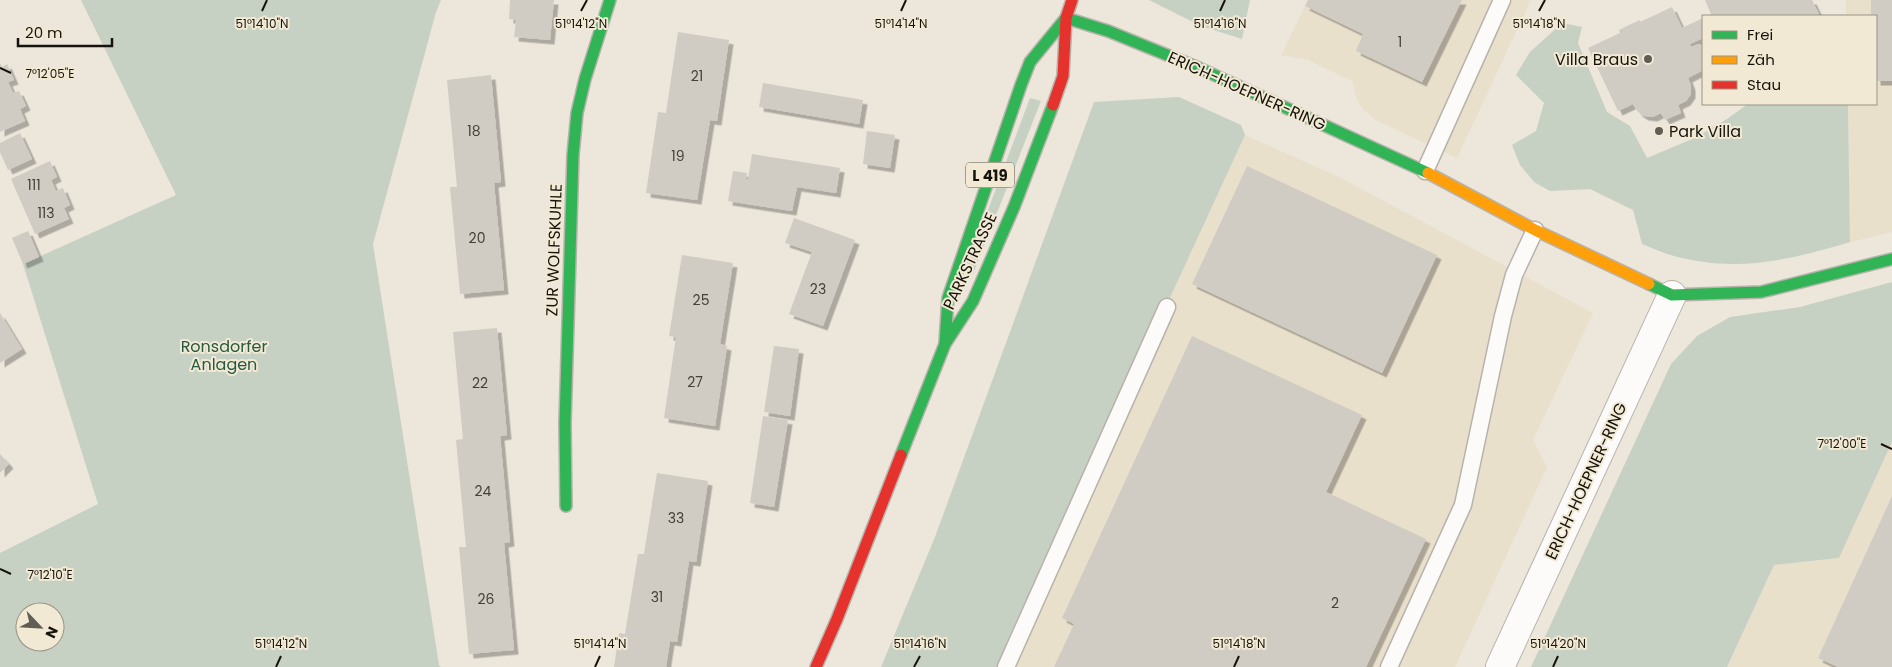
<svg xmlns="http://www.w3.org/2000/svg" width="1892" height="667" font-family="Poppins,sans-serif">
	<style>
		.built { fill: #e9e0cc }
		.green { fill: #c6d1c4; fill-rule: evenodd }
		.building { fill: #d0ccc3; filter: url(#shadow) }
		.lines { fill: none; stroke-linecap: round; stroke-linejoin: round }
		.lane-casing { stroke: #b7b3ab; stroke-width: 19 }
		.street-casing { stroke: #b7b3ab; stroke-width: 30 }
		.fast-casing { stroke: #b7b3ab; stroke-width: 14 }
		.slow-casing { stroke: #b7b3ab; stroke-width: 14 }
		.jam-casing { stroke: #b7b3ab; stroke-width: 14 }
		.lane { stroke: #fcfbfa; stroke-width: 16 }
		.street { stroke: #fcfbfa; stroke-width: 28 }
		.fast { stroke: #30b455; stroke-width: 11 }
		.slow { stroke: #ff9f0a; stroke-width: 11 }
		.jam { stroke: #e5322d; stroke-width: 11 }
		.ticks { fill: none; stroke: #16130c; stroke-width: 2 }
		.poi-dot { fill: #615d54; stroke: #f2e9d5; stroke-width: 2 }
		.labels { text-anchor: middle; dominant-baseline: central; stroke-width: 4; stroke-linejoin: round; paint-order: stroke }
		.number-label { font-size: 14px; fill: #44413a }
		.shield { fill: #f2e9d5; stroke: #585348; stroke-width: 1 }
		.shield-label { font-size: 15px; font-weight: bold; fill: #16130c }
		.poi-label { font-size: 16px; fill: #16130c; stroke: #f2e9d5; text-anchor: end }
		.street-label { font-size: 16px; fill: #16130c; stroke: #f2e9d5 }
		.park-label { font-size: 16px; fill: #265a40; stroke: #f2e9d5 }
		.ticks-label { font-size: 12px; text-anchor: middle; fill: #16130c; stroke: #f2e9d5; stroke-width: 4; stroke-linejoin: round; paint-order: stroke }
	</style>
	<defs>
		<filter id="shadow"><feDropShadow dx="4.5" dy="4.5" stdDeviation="0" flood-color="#0004"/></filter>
	</defs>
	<rect width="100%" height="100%" fill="#ece6db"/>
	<!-- built -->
	<g class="built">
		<polygon points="1308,0 1531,0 1457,158 1375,120 1363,109 1357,100 1352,81 1308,60 1281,55"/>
		<polygon points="1846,0 1892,0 1892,232 1850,242 1848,104 1876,104 1876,16 1846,16"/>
		<polygon points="1245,135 1341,178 1593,313 1533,440 1547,467 1455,667 1000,667"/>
		<polygon points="1892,442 1892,667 1727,667 1774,565 1839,558"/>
	</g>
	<!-- green -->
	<g class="green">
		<path d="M81 0H441L436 12 373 244 439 665 441 667H0V553L98 504 23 264 176 195ZM25 612H55V642H25Z"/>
		<polygon points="1149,0 1250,0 1242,39 1201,26"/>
		<path d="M1562 23 1582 27 1578 43 1607 112 1630 126 1647 158 1697 137 1727 119 1748 104H1848L1850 242C1790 260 1737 273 1674 256 1663 253 1653 248 1642 244L1633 210 1590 189 1550 191 1534 182 1520 165 1512 145 1536 131 1544 103 1516 75 1530 52Z"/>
		<polygon points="1179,97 1241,125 1245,135 1000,667 881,667 935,537 1094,102"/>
		<polygon points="1030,98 1041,101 973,274 965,271"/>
		<polygon points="1892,282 1892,442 1839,558 1774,565 1727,667 1531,667 1671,364 1697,336 1730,317 1800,307"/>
	</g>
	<!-- building -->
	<g class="building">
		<polygon points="510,0 554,0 550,40 514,37 516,20 509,19"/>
		<polygon points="1308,0 1462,0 1422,82 1356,51 1363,34 1305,6"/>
		<polygon points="1705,0 1812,0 1819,14 1814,16 1706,16 1711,14"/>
		<polygon points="1871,0 1892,0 1892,81 1876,81 1876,16 1871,16"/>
		<polygon points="1672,7 1682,28 1703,18 1703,38 1690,44 1691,47 1699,44 1703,46 1703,70 1688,78 1691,86 1691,94 1686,101 1678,105 1681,113 1665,120 1661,113 1653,117 1644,116 1638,112 1633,104 1618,111 1588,48 1620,33 1619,30 1629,25 1640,20 1640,22"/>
		<polygon points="678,32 729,40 717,121 710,120 697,200 646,193 658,112 666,113"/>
		<polygon points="0,63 2,67 7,64 14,80 8,82 13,93 19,91 26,106 20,109 25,121 0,132"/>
		<polygon points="491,75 501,182 494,183 504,290 460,294 450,187 457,187 447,80"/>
		<polygon points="763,83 863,100 859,124 759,107"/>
		<polygon points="867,131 895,135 890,168 863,164"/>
		<polygon points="20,133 32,159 8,170 0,152 0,143"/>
		<polygon points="752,154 840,168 836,193 797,187 792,211 728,201 733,171 747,173 746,179 748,179"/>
		<polygon points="50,161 57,177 51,180 56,191 63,188 70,205 64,208 69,219 35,234 11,179"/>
		<polygon points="1247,166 1437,255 1382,373 1192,284"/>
		<polygon points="794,218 855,240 823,326 789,314 812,252 785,243"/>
		<polygon points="28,231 39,257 23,264 12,238"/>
		<polygon points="682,255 733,263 720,344 727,346 715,426 664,418 676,337 669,336"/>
		<polygon points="0,313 22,349 0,363"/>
		<polygon points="497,328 507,435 500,436 510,542 504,543 514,650 469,654 459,547 466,547 456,440 463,439 453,332"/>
		<polygon points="1192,336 1362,415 1326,492 1426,539 1366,667 1054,667 1074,624 1062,618"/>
		<polygon points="774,346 799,349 790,416 764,412"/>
		<polygon points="763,416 788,420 774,507 750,503"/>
		<polygon points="0,454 9,464 0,473"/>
		<polygon points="657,473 708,481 696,562 689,561 677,642 670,641 666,667 614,667 619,633 625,634 638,554 644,554"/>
		<polygon points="1892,496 1892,667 1838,667 1818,658"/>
	</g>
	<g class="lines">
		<!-- lane casing -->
		<g class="lane-casing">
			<g id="lane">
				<polyline points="1425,171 1502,0"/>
				<polyline points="1006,667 1167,307"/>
				<polyline points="1389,667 1463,505 1503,316 1514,275 1535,230"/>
			</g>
		</g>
		<!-- street casing -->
		<g class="street-casing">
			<polyline id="street" points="1500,667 1672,295"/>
		</g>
		<!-- fast casing -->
		<g class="fast-casing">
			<g id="fast">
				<polyline points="1066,18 1108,31 1199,68 1428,173"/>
				<polyline points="1649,284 1672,295 1761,292 1892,259"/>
				<polyline points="945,343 948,298 1021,85 1030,62 1066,18"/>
				<polyline points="901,455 945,344 973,301 1014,207 1053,105"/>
				<polyline points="566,506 565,423 573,155 577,113 585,79 610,0"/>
			</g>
		</g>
		<!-- slow casing -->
		<g class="slow-casing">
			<polyline id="slow" points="1428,173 1535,230 1649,284"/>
		</g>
		<!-- jam casing -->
		<g class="jam-casing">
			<g id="jam">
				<polyline points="1053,105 1063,76 1066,18 1072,0"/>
				<polyline points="816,667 837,619 901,455"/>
			</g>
		</g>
		<!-- lane -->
		<use href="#lane" class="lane"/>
		<!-- street -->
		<use href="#street" class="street"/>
		<!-- fast -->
		<use href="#fast" class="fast"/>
		<!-- slow -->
		<use href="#slow" class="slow"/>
		<!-- jam -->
		<use href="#jam" class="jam"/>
	</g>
	<!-- ticks -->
	<path class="ticks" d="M262 11 267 0M581 11 587 0M901 11 906 0M1220 11 1225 0M1539 11 1545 0M0 68 11 73M1881 444 1892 449M0 569 11 574M276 667 281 656M595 667 600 656M914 667 920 656M1234 667 1239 656M1553 667 1558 656"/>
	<!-- markers -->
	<g class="poi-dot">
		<circle cx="1648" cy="59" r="5"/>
		<circle cx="1659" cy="131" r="5"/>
	</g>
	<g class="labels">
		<!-- number labels -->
		<g class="number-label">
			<text x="1400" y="42">1</text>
			<text x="697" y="76">21</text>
			<text x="474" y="131">18</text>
			<text x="678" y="156">19</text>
			<text x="34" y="185">111</text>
			<text x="46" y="213">113</text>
			<text x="477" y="238">20</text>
			<text x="818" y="289">23</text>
			<text x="701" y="300">25</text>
			<text x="695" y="382">27</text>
			<text x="480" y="383">22</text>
			<text x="483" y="491">24</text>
			<text x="676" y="518">33</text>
			<text x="657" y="597">31</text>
			<text x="486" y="599">26</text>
			<text x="1335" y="603">2</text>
		</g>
		<!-- shield labels -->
		<rect class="shield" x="966" y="162.5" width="48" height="25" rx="4"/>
		<g class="shield-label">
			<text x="990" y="175">L 419</text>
		</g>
		<!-- poi labels -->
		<g class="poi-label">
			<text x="1638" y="59">Villa Braus</text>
			<text x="1669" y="131" text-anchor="start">Park Villa</text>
		</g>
		<!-- street labels -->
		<g class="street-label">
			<text transform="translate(1247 91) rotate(24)">ERICH-HOEPNER-RING</text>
			<text transform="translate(554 250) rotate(-88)">ZUR WOLFSKUHLE</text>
			<text transform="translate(970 261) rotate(-65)">PARKSTRASSE</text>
			<text transform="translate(1586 481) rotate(-65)">ERICH-HOEPNER-RING</text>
		</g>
		<!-- park labels -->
		<g class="park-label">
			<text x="224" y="346">Ronsdorfer<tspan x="224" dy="18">Anlagen</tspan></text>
		</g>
	</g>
	<g class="ticks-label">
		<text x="262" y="28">51°14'10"N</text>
		<text x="581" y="28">51°14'12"N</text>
		<text x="901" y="28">51°14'14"N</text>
		<text x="1220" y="28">51°14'16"N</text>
		<text x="1539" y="28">51°14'18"N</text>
		<text x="50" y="78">7°12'05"E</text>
		<text x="1842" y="448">7°12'00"E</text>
		<text x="50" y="579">7°12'10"E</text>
		<text x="281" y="648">51°14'12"N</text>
		<text x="600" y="648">51°14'14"N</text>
		<text x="920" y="648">51°14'16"N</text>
		<text x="1239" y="648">51°14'18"N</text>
		<text x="1558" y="648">51°14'20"N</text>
	</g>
	<!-- legend -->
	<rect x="1702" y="15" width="175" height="90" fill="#f2e9d5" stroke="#9a9385"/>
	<rect x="1712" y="31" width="25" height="8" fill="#30b455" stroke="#9a9385"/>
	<text x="1747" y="40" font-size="15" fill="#16130c">Frei</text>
	<rect x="1712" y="56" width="25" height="8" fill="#ff9f0a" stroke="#9a9385"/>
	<text x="1747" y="65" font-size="15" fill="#16130c">Zäh</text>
	<rect x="1712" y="81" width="25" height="8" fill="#e5322d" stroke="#9a9385"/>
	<text x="1747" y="90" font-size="15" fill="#16130c">Stau</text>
	<!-- north arrow -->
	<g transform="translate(40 627) rotate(115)"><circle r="24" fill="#f2e9d5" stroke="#9a9385"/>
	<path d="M0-4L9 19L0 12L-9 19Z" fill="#615d54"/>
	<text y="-8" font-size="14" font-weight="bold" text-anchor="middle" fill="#16130c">N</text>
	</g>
	<!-- scale -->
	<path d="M18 38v8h94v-8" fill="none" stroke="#16130c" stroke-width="2.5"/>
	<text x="25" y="38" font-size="15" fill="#16130c" stroke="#f2e9d5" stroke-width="4" paint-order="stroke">20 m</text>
</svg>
